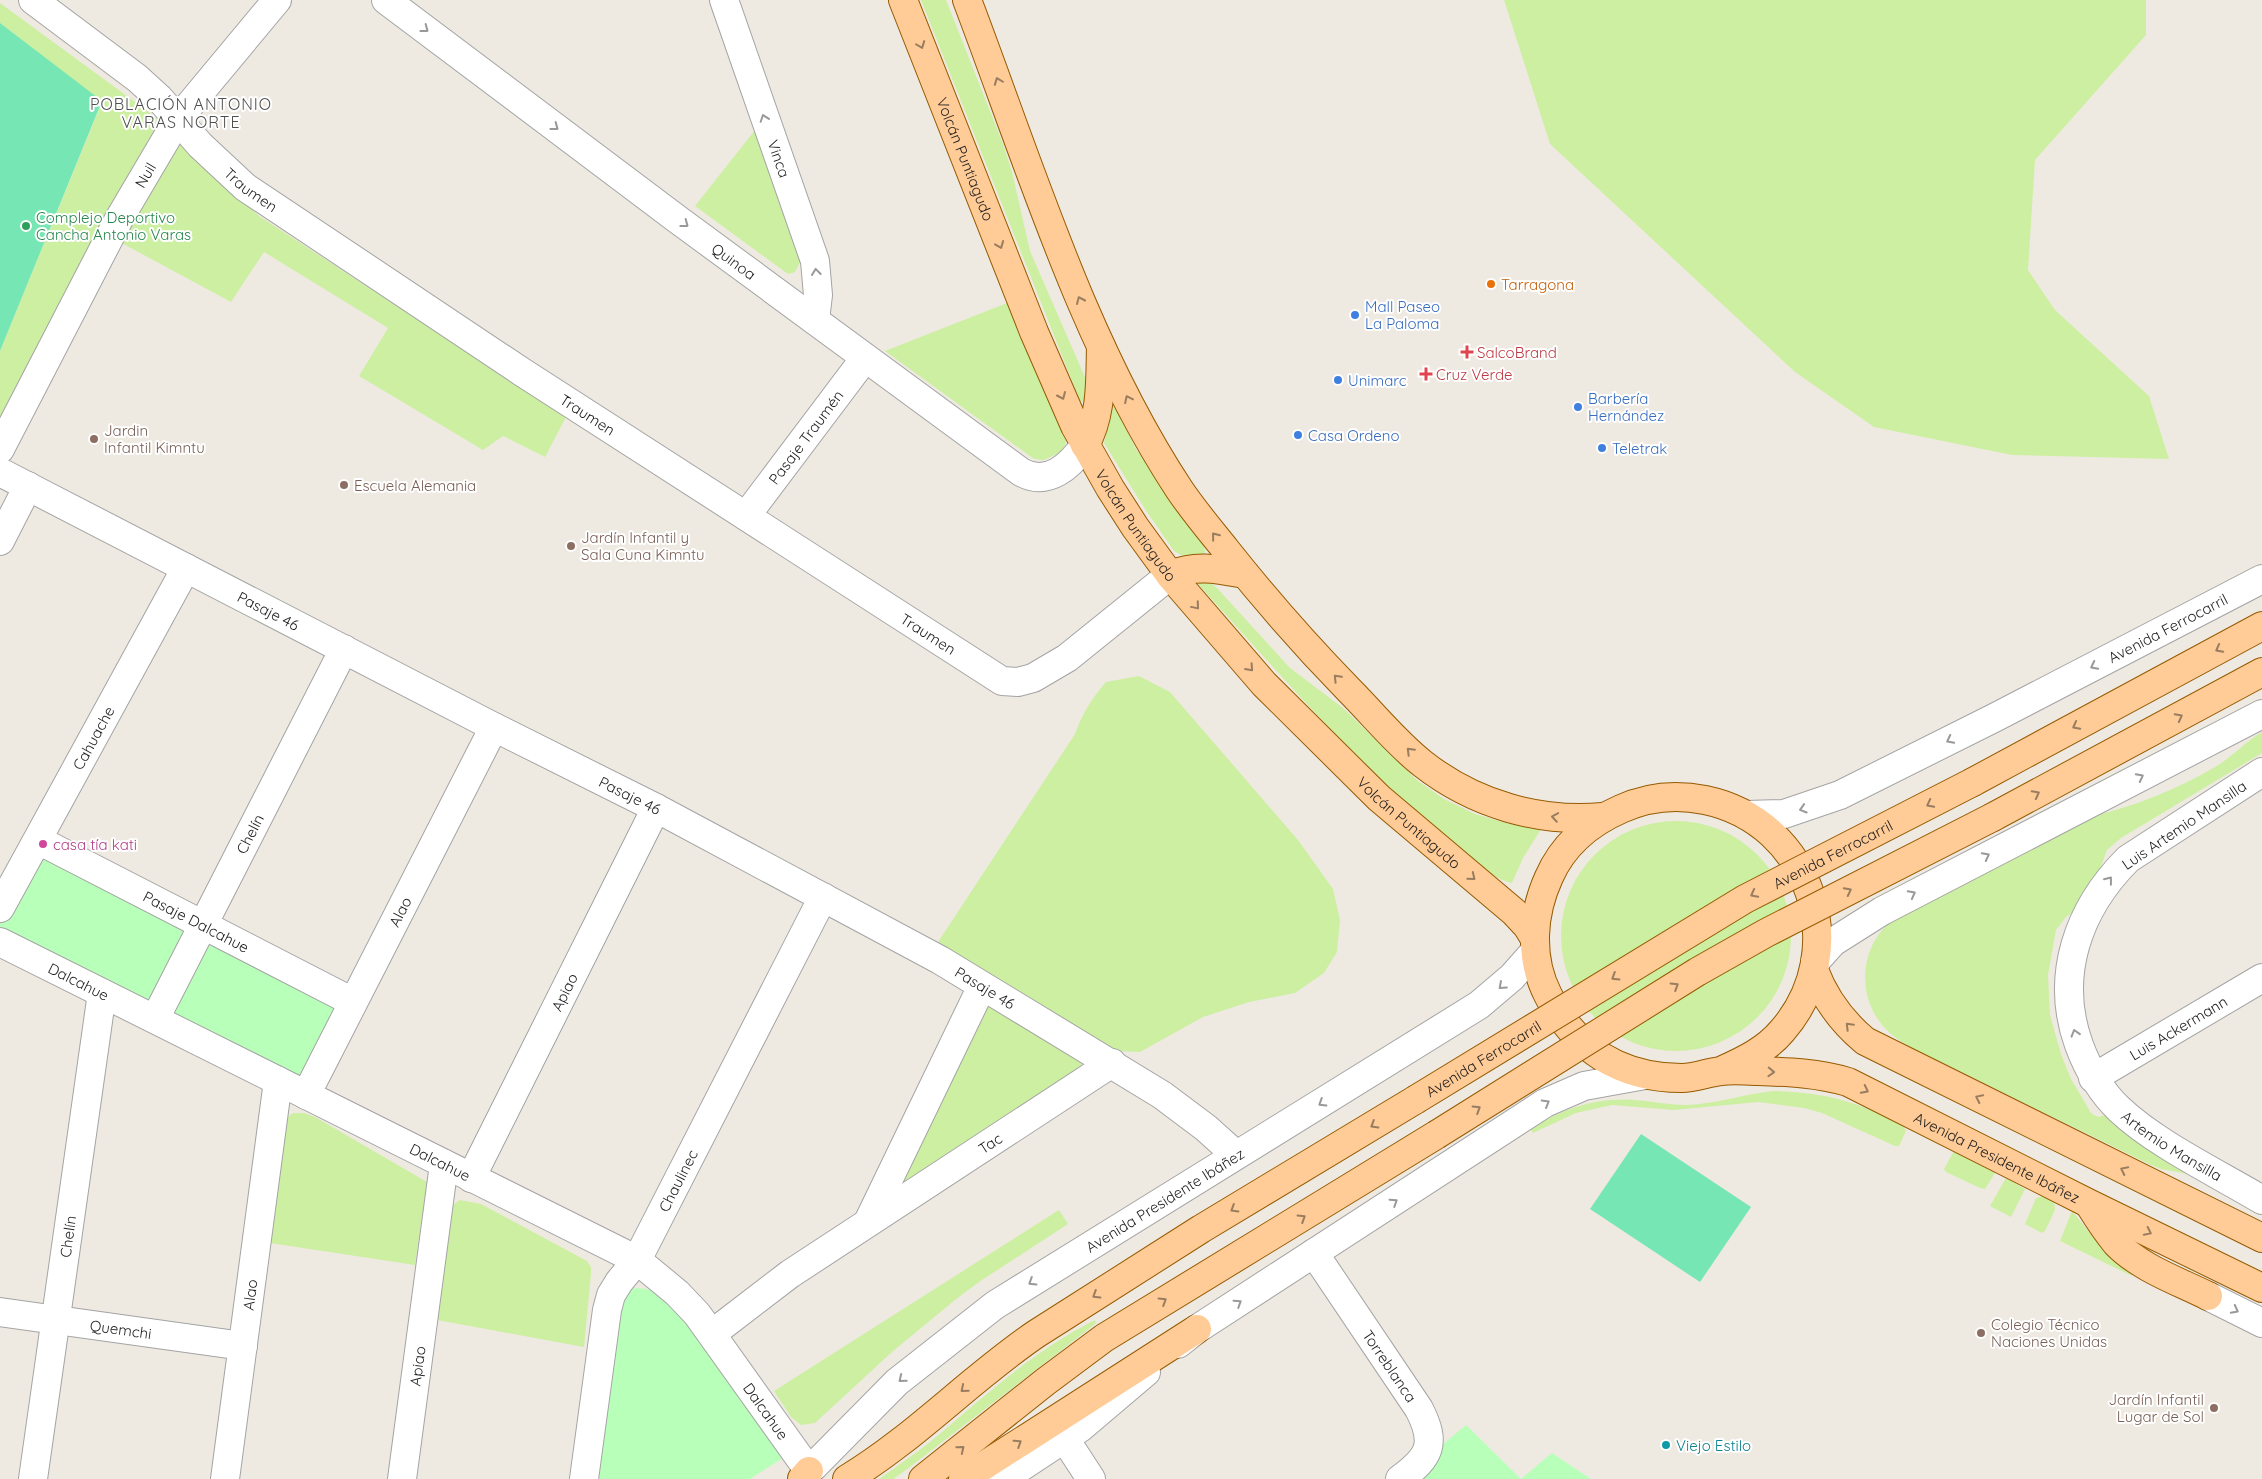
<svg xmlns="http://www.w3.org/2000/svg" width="2262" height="1479" font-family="Quicksand,sans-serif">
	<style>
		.grass { fill: #cdefa1 }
		.park { fill: #b8ffb9 }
		.pitch { fill: #76e7b4 }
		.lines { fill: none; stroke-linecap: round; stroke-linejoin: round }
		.minor-casing { stroke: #a4a4a4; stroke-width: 30 }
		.major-casing { stroke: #955a00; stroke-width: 30 }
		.minor { stroke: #fff; stroke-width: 28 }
		.major { stroke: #ffcb96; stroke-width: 28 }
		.major-bridge-casing { stroke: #955a00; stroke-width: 30; stroke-linecap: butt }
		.major-bridge { stroke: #ffcb96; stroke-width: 28 }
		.oneway { stroke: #999 }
		.oneway2 { stroke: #997d60 }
		.leisure-dot { fill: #2e9e5b; stroke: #fff; stroke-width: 2 }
		.food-dot { fill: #e8710a; stroke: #fff; stroke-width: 2 }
		.shop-dot { fill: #3f7fe0; stroke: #fff; stroke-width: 2 }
		.health-dot { fill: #e0444e; stroke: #fff; stroke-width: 2 }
		.education-dot { fill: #8d6e63; stroke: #fff; stroke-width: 2 }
		.hotel-dot { fill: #d1479c; stroke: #fff; stroke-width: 2 }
		.culture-dot { fill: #0f9aa8; stroke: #fff; stroke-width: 2 }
		.labels { text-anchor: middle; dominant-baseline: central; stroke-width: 4; stroke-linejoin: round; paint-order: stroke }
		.street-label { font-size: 15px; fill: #1d1d1d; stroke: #fff }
		.leisure-label { font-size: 15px; fill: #27864d; stroke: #fff; text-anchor: start }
		.food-label { font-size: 15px; fill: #c56008; stroke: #fff; text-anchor: start }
		.shop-label { font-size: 15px; fill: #366cbe; stroke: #fff; text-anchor: start }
		.health-label { font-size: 15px; fill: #be3a42; stroke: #fff; text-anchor: start }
		.education-label { font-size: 15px; fill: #785e54; stroke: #fff; text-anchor: start }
		.hotel-label { font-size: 15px; fill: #b23c85; stroke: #fff; text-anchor: start }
		.culture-label { font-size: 15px; fill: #0d838f; stroke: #fff; text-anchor: start }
		.neighbourhood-label { font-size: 16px; letter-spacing: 1px; fill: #505050; stroke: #fff }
	</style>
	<rect width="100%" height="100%" fill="#efeae1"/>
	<!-- grass -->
	<g class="grass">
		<polygon points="921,0 946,0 1003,144 1012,172 1030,251 1084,375 1089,389 1089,403 1080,401"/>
		<polygon points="1504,0 2146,0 2146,35 2035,160 2028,270 2055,310 2149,396 2169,459 2012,455 1874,427 1795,372 1550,144"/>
		<polygon points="0,3 161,121 197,161 259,216 566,417 545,457 503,436 483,450 359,376 388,328 264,252 231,302 103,233 0,428 0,351 102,102 0,23"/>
		<polygon points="759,125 801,260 795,272 788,274 695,206"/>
		<polygon points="1007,303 1067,440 1063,451 1044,460 1034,459 885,351"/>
		<polygon points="1112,405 1114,405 1136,449 1203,544 1205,550 1204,556 1181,555 1174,551 1145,509 1104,443"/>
		<path d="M1198 580 1208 581 1217 588 1290 668 1343 708 1418 781 1444 799 1475 814 1506 823 1541 829 1523 858 1512 883C1492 879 1471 859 1455 846 1360 769 1280 674 1198 584Z"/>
		<path d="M1139 676 1170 692 1298 840 1333 889 1340 920 1337 952 1324 973 1295 993 1249 1002 1203 1017 1140 1052 1116 1051 938 942 1075 734C1082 714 1092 698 1106 682Z"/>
		<path d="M2262 732V753L2121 838 2107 850 2098 875 2077 909 2066 917 2056 930 2048 975 2050 1015 2061 1054 2071 1079 2083 1099 2091 1113 2098 1117 2105 1115 2113 1117 2198 1176 2161 1169 2151 1165 1910 1047C1900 1041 1891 1035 1883 1026 1859 998 1859 955 1884 928 1888 923 1894 920 1900 917L2093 816C2135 806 2178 789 2215 767 2232 757 2245 742 2262 732Z"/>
		<circle cx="1676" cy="936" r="115"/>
		<polygon points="989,1006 996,1007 1079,1057 1082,1067 900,1192 892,1185 981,1009"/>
		<path d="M1773 1091C1823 1092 1859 1101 1903 1126L1906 1131 1899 1146H1895L1822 1113 1804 1108 1758 1102 1674 1110 1612 1105 1576 1113 1533 1133 1530 1129C1562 1109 1596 1097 1634 1100 1652 1101 1669 1105 1687 1105 1716 1104 1744 1094 1773 1091Z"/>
		<polygon points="293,1113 304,1113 315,1117 427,1182 415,1265 270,1243 288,1117"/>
		<polygon points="1954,1151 1993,1169 1995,1173 1985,1189 1980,1188 1946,1172 1944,1169"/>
		<polygon points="2006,1178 2025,1189 2011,1217 1990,1206"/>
		<polygon points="2044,1196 2054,1200 2055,1210 2045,1231 2042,1233 2025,1224 2036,1198"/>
		<polygon points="460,1200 481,1204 587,1261 591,1267 591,1274 584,1347 437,1320 450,1207"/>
		<polygon points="1059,1210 1068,1224 979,1282 955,1300 892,1352 815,1423 801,1425 791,1417 774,1391"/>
		<polygon points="2072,1211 2106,1253 2133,1274 2130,1275 2060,1241"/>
		<path d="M1095 1320 1096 1323 1090 1328 906 1470 893 1479H879C900 1464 921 1450 941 1433 990 1391 1037 1349 1095 1320Z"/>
	</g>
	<!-- park -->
	<g class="park">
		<polygon points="41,846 346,1003 303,1086 0,933 0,924"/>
		<polygon points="637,1288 647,1289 657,1293 677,1310 700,1338 783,1458 750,1479 594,1479 618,1310 629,1290"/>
		<polygon points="1466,1425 1521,1479 1552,1453 1591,1479 1414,1479 1438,1461 1442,1445"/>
	</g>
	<!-- pitch -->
	<g class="pitch">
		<polygon points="0,23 102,101 0,351"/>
		<polygon points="1641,1134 1751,1207 1700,1282 1590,1209"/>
	</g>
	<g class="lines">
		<!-- minor casing -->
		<g class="minor-casing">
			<g id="minor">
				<path id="s1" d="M33 0 137 78 159 98 200 145 245 187 522 372 1002 681 1018 682 1033 678 1067 658 1170 575"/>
				<path id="s2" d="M386 0 677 219 1021 472C1048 487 1070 466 1085 445"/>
				<path id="s3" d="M724 0 815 261 818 295 815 320"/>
				<path id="s4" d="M0 449 119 219 178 119 277 0"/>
				<path id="s5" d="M0 472 494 727 656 808 940 960 1162 1095 1206 1128 1236 1155"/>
				<path id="s6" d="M746 516 865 358"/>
				<polyline points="0,541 28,486"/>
				<path id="s7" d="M2262 772 2128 859C2078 909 2054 976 2079 1045 2088 1069 2100 1091 2119 1109 2156 1144 2217 1173 2262 1200"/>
				<path id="s8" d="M1746 815 1784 814 1840 795 1994 718 2262 579"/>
				<path id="s9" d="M38 840 353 1002"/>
				<path id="s10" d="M0 908 186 568"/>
				<path id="s11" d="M0 942 637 1260 677 1293 697 1314 809 1471 897 1382 995 1305 1479 1005 1512 977 1535 951"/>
				<polyline points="1815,962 1833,942 1882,911 2262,714"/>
				<path id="s12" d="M155 1019 344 649"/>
				<path id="s13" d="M2093 1078 2262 978"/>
				<path id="s14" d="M306 1095 494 727"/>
				<path id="s15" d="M471 1178 656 808"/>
				<polyline points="868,1222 982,986"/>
				<path id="s16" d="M1314 1253 1419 1409C1437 1444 1430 1457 1400 1479"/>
				<polyline points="2208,1296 2262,1323"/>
				<path id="s17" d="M0 1312 243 1346"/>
				<path id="s18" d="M713 1333 790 1274 1112 1063"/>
				<polyline points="1178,1344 1197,1329 1545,1103 1584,1086 1645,1075"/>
				<polyline points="1065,1439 1091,1479"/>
				<path id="s19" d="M33 1479 102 993"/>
				<path id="s20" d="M225 1479 278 1081"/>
				<path id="s21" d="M402 1479 444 1164"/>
				<path id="s22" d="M584 1479 607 1310 611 1295 619 1282 637 1260 823 897"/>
				<polyline points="1003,1479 1080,1428 1146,1372"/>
			</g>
		</g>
		<!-- major casing -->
		<g class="major-casing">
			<g id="major">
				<path id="s23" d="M903 0 1034 332 1075 426 1110 488 1135 527 1170 575 1264 684 1379 798 1514 912 1527 926 1535 939"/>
				<path d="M967 0C1029 163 1083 343 1179 489 1193 510 1210 530 1226 550 1264 598 1306 646 1349 690 1373 714 1396 743 1423 764 1474 804 1539 823 1603 817"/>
				<path d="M1085 445C1102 415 1100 381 1101 347"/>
				<path d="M1170 575C1196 564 1218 569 1245 574"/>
				<polyline points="1973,782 2262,626"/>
				<polyline points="1993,817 2262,672"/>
				<path d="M1814 970C1825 999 1841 1021 1865 1041L2262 1238"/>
				<path id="s24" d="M1723 1070C1745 1060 1766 1050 1782 1031 1853 950 1811 822 1705 800 1676 794 1647 797 1621 809 1589 823 1563 845 1549 877 1532 914 1529 958 1548 995 1575 1049 1621 1078 1682 1078 1695 1078 1709 1072 1722 1071 1734 1069 1746 1071 1758 1071 1789 1072 1818 1073 1848 1082L2088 1203 2262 1288"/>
				<path d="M2089 1204C2097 1217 2106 1231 2116 1243 2140 1268 2178 1281 2208 1296"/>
				<polyline points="802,1479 809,1471"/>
				<path d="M847 1479C915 1438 970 1379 1036 1334L1201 1229 1415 1100"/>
				<polyline points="923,1479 1045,1382 1104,1338 1436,1135"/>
				<polyline points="963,1479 1197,1329"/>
			</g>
		</g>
		<!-- minor -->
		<use href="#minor" class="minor"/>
		<!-- major -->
		<use href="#major" class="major"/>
		<!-- major-bridge casing -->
		<g class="major-bridge-casing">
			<g id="major-bridge">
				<path id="s25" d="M1415 1100 1745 899 1973 782"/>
				<polyline points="1436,1135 1697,972 1766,933 1993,817"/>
			</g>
		</g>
		<!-- major-bridge -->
		<use href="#major-bridge" class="major-bridge"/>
	</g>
	<!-- one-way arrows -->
	<defs><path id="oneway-chevron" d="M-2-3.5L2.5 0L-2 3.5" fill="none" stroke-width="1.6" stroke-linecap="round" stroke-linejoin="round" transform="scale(1.25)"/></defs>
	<g class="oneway">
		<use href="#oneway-chevron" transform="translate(425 29) rotate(37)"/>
		<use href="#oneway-chevron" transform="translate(764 118) rotate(-109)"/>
		<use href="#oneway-chevron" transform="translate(555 127) rotate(37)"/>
		<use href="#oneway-chevron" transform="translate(685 224) rotate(37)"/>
		<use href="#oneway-chevron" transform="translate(816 272) rotate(-97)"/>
		<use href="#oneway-chevron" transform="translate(2094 666) rotate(153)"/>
		<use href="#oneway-chevron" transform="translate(1950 740) rotate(153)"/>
		<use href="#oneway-chevron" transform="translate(2140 777) rotate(-27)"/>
		<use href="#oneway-chevron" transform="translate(1803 809) rotate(163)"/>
		<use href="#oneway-chevron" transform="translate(1986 856) rotate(-27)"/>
		<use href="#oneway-chevron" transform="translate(2109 880) rotate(-52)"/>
		<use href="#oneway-chevron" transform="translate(1912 894) rotate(-28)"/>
		<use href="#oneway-chevron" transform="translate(1502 986) rotate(138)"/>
		<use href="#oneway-chevron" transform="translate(2075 1033) rotate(-107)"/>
		<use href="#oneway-chevron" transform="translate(1322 1103) rotate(148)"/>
		<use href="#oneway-chevron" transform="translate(1546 1103) rotate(-30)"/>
		<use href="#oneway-chevron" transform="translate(1394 1202) rotate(-33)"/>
		<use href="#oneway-chevron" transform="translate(1032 1282) rotate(148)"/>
		<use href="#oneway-chevron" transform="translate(1238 1303) rotate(-33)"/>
		<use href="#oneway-chevron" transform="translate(2235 1310) rotate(27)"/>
		<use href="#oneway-chevron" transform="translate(902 1379) rotate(141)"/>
	</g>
	<g class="oneway2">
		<use href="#oneway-chevron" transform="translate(921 45) rotate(69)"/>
		<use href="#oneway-chevron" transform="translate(998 81) rotate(-111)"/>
		<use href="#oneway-chevron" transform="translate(1000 245) rotate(68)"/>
		<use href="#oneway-chevron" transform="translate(1080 300) rotate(-114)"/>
		<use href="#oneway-chevron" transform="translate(1062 396) rotate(66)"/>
		<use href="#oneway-chevron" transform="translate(1128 399) rotate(-116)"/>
		<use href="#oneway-chevron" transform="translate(1215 536) rotate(-129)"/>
		<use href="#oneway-chevron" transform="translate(1196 606) rotate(50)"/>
		<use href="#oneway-chevron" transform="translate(2219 649) rotate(152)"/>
		<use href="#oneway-chevron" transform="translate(1250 668) rotate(48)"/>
		<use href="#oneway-chevron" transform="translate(1337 678) rotate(-134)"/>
		<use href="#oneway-chevron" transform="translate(2179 717) rotate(-28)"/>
		<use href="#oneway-chevron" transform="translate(2076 726) rotate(152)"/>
		<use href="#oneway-chevron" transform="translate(1410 751) rotate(-135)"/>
		<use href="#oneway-chevron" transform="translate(2036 794) rotate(-28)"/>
		<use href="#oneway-chevron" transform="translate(1930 804) rotate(153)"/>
		<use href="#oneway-chevron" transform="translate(1555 817) rotate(-171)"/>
		<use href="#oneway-chevron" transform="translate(1472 877) rotate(39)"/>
		<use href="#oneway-chevron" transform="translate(1848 891) rotate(-27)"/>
		<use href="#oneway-chevron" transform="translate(1754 894) rotate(152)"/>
		<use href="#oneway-chevron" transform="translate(1615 977) rotate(148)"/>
		<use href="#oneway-chevron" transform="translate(1675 986) rotate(-32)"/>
		<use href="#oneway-chevron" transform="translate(1849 1026) rotate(-135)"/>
		<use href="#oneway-chevron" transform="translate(1771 1072) rotate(2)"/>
		<use href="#oneway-chevron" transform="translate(1865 1090) rotate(27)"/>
		<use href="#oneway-chevron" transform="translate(1979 1098) rotate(-154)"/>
		<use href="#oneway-chevron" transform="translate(1477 1109) rotate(-32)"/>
		<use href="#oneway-chevron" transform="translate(1374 1125) rotate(149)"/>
		<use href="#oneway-chevron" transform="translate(2124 1170) rotate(-154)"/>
		<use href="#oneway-chevron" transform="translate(1234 1209) rotate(149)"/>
		<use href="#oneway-chevron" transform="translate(1302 1218) rotate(-32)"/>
		<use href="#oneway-chevron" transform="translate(2148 1232) rotate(26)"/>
		<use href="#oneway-chevron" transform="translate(1096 1295) rotate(148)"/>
		<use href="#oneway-chevron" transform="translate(1163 1301) rotate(-32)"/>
		<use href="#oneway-chevron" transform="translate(964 1389) rotate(140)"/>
		<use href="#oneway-chevron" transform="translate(1018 1443) rotate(-33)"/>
		<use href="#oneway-chevron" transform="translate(961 1449) rotate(-39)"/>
	</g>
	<!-- markers -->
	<circle class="leisure-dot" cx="26" cy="226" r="5"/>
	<circle class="food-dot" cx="1491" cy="284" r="5"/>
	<g class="shop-dot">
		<circle cx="1355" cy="315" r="5"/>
		<circle cx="1338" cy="380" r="5"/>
		<circle cx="1578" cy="407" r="5"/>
		<circle cx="1298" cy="435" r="5"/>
		<circle cx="1602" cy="448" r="5"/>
	</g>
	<g class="health-dot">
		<path d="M1464.5 344.5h5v5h5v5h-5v5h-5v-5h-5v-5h5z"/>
		<path d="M1423.5 366.5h5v5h5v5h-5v5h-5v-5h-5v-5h5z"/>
	</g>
	<g class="education-dot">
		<circle cx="94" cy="439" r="5"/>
		<circle cx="344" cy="485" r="5"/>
		<circle cx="571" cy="546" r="5"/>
		<circle cx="1981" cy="1333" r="5"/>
		<circle cx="2214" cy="1408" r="5"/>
	</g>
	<circle class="hotel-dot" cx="43" cy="844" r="5"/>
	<circle class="culture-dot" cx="1666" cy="1445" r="5"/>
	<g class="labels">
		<!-- street labels -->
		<g class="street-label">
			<text stroke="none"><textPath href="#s3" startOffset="168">Vinca</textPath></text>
			<text stroke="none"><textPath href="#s23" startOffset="171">Volcán Puntiagudo</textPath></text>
			<text stroke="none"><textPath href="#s4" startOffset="310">Nuil</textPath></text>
			<text stroke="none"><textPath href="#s1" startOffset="290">Traumen</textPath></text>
			<text stroke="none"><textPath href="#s2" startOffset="435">Quinoa</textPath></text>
			<text stroke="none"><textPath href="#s1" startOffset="695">Traumen</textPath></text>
			<text stroke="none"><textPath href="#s6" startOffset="99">Pasaje Traumén</textPath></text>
			<text stroke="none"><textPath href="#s23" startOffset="576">Volcán Puntiagudo</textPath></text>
			<text stroke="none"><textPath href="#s5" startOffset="302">Pasaje 46</textPath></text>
			<text stroke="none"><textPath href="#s8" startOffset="465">Avenida Ferrocarril</textPath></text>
			<text stroke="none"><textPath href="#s1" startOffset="1100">Traumen</textPath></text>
			<text stroke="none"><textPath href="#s10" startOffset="194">Cahuache</textPath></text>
			<text stroke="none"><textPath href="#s5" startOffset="708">Pasaje 46</textPath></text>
			<text stroke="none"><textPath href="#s23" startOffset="981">Volcán Puntiagudo</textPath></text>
			<text transform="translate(2184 825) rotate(-34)">Luis Artemio Mansilla</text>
			<text stroke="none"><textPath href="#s12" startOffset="208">Chelín</textPath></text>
			<text stroke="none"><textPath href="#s25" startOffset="485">Avenida Ferrocarril</textPath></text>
			<text stroke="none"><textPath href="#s14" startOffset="206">Alao</textPath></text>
			<text stroke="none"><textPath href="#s9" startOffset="178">Pasaje Dalcahue</textPath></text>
			<text stroke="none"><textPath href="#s11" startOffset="88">Dalcahue</textPath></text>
			<text stroke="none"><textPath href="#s5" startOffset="1112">Pasaje 46</textPath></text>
			<text stroke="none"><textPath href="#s15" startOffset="208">Apiao</textPath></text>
			<text stroke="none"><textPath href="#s13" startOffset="99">Luis Ackermann</textPath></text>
			<text stroke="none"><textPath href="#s25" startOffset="80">Avenida Ferrocarril</textPath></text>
			<text stroke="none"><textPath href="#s18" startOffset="336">Tac</textPath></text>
			<text stroke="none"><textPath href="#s7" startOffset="504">Artemio Mansilla</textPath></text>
			<text stroke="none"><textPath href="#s24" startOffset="1176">Avenida Presidente Ibáñez</textPath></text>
			<text stroke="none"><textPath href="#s11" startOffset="492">Dalcahue</textPath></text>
			<text stroke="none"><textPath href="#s22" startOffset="319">Chaulinec</textPath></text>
			<text stroke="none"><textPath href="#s11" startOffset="1435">Avenida Presidente Ibáñez</textPath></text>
			<text stroke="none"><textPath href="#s19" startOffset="245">Chelín</textPath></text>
			<text stroke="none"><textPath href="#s20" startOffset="186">Alao</textPath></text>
			<text stroke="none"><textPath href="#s17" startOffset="122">Quemchi</textPath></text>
			<text stroke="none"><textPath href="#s21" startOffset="114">Apiao</textPath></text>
			<text stroke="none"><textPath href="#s16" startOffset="136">Torreblanca</textPath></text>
			<text stroke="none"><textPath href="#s11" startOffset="912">Dalcahue</textPath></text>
		</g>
		<!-- leisure labels -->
		<g class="leisure-label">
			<text x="36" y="217">Complejo Deportivo<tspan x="36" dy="17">Cancha Antonio Varas</tspan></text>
		</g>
		<!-- food labels -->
		<g class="food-label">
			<text x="1501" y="284">Tarragona</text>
		</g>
		<!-- shop labels -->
		<g class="shop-label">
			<text x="1365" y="306">Mall Paseo<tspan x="1365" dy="17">La Paloma</tspan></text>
			<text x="1348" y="380">Unimarc</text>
			<text x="1588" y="398">Barbería<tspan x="1588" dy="17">Hernández</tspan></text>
			<text x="1308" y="435">Casa Ordeno</text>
			<text x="1612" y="448">Teletrak</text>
		</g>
		<!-- health labels -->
		<g class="health-label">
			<text x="1477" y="352">SalcoBrand</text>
			<text x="1436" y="374">Cruz Verde</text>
		</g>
		<!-- education labels -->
		<g class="education-label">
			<text x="104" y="430">Jardin<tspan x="104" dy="17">Infantil Kimntu</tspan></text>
			<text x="354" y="485">Escuela Alemania</text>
			<text x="581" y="537">Jardín Infantil y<tspan x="581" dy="17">Sala Cuna Kimntu</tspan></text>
			<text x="1991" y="1324">Colegio Técnico<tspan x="1991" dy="17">Naciones Unidas</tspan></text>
			<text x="2204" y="1399" text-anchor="end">Jardín Infantil<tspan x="2204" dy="17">Lugar de Sol</tspan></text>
		</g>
		<!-- hotel labels -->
		<g class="hotel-label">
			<text x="53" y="844">casa tía kati</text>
		</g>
		<!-- culture labels -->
		<g class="culture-label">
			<text x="1676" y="1445">Viejo Estilo</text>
		</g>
		<!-- neighbourhood labels -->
		<g class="neighbourhood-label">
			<text x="181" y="104">POBLACIÓN ANTONIO<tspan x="181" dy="18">VARAS NORTE</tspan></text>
		</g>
	</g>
</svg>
